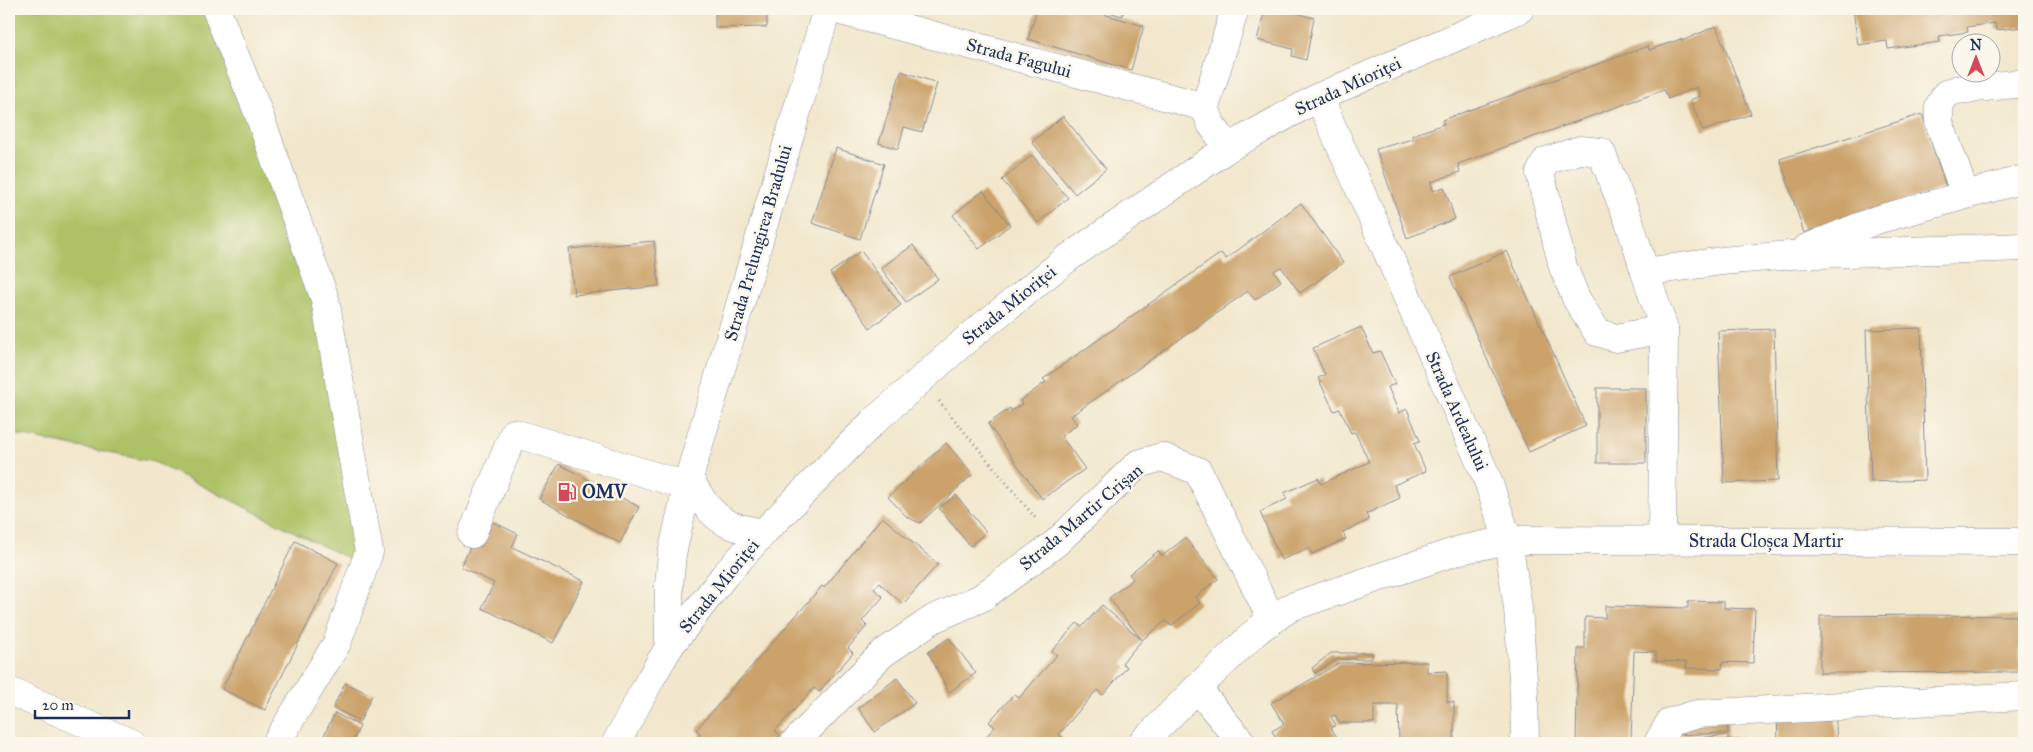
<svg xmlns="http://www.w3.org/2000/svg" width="2033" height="752" font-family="'IM FELL Great Primer',serif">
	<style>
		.green { fill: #adc266; stroke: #647862 }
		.building { fill: #cba26a }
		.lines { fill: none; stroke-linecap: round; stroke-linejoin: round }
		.minor-casing { stroke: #868b95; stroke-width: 29 }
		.major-casing { stroke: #868b95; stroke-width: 29 }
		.path { stroke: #868b95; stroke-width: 3; stroke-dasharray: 1 4; stroke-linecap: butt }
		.minor { stroke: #fff; stroke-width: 28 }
		.major { stroke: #fff; stroke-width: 28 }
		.labels { text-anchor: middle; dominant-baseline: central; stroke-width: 5; stroke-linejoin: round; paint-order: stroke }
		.street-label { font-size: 18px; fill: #1b2f5e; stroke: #fbf7ec }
		.poi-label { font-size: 18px; font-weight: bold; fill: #1b2f5e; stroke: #fbf7ec; text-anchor: start }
	</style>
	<rect width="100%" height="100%" fill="#fbf7ec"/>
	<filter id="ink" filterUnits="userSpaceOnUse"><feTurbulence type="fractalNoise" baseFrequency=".02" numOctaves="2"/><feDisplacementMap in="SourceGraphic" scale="10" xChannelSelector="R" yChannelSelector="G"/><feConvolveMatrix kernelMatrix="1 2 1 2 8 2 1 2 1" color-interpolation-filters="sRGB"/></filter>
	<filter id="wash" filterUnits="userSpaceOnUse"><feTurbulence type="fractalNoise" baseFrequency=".0096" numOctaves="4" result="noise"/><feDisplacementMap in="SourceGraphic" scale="20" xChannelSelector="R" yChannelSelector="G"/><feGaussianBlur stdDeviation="1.12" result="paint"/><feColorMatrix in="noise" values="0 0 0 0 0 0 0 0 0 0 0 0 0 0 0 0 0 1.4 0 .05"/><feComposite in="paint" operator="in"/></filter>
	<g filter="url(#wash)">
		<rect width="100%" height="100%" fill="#f2e7cc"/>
		<!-- green -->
		<polygon class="green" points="9,9 216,9 325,299 369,552 349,559 154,462 9,433"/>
		<g id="blocks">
			<!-- building -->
			<g class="building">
				<polygon points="715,9 767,9 767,27 715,28"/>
				<polygon points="1037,9 1087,9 1144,26 1131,70 1028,39"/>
				<polygon points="1098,9 1124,9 1122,16"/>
				<polygon points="1265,9 1282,9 1314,18 1306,60 1292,56 1293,49 1257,40"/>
				<polygon points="1853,9 2024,9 2024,27 1996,30 1995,23 1967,27 1968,32 1939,36 1940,42 1888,49 1887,41 1858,45"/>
				<polygon points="1716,26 1751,114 1703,131 1690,100 1700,96 1697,87 1668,99 1664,90 1458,164 1460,172 1431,182 1433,191 1444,187 1455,219 1407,238 1376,149 1413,139 1412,135 1444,124 1442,120 1648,46 1649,50 1681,39 1682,41"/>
				<polygon points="901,71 937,83 922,132 904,127 898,149 879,143"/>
				<polygon points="1922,114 1946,187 1804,233 1780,159"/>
				<polygon points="1063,116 1106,169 1075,194 1032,142"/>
				<polygon points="836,148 884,164 860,239 812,223"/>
				<polygon points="1032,155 1068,198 1038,223 1002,180"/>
				<polygon points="983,191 1010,225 979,249 953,215"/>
				<polygon points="1301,203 1343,263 1300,293 1281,267 1274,271 1281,281 1255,300 1248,291 1071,416 1077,424 1061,436 1085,469 1042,499 988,424 1010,408 1011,411 1022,404 1020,401 1046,382 1043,379 1221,253 1226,259"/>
				<polygon points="654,241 659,286 574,295 569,249"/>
				<polygon points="913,245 938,279 906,302 881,268"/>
				<polygon points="861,251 901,305 870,328 830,273"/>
				<polygon points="1507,251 1586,426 1529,452 1450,277"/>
				<polygon points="1361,327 1373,353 1380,351 1395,384 1388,387 1399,413 1407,409 1420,441 1414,443 1426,471 1394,485 1400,498 1366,514 1369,520 1343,532 1346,539 1312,554 1309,548 1281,560 1260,512 1287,499 1284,493 1318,478 1321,484 1369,462 1355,432 1351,433 1340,409 1334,411 1318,378 1325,375 1313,348"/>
				<polygon points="1921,328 1925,480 1871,482 1866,330"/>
				<polygon points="1774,329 1778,481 1724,483 1718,331"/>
				<rect x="1597" y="388" width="49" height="75"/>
				<polygon points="946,443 973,474 920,523 907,517 888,497"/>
				<polygon points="559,464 639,507 620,543 539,499"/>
				<polygon points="956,495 986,532 970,546 939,508"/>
				<polygon points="882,517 938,564 903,604 879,583 874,589 883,597 862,621 867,626 848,648 853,653 819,692 814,688 775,731 780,735 773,743 693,743 701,734 696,730 822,586 824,588"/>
				<polygon points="493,522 518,534 512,547 584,581 553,643 482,608 494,583 461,567 472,543 481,547"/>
				<polygon points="1185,538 1218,579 1195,597 1200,603 1171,626 1166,621 1142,640 1109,598 1133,579 1129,574 1158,551 1162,556"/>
				<polygon points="295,541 338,563 265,710 222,689"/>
				<polygon points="1688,601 1724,602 1724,608 1755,609 1753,663 1723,662 1722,669 1686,668 1687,662 1656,661 1656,652 1634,651 1631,743 1576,743 1578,648 1585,648 1585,617 1605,618 1605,606 1688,608"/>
				<polygon points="1102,605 1142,640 1122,663 1127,667 1103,695 1097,690 1059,734 1064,739 1060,743 980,743 995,727 989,722 1014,694 1019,698 1057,655 1052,651 1077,623 1082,627"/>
				<polygon points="1925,615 2020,616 2020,672 1820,673 1820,616"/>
				<polygon points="949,638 976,673 949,692 928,652"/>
				<polygon points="1331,653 1372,653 1372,659 1338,659 1315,673 1312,668"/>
				<polygon points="1427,662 1427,672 1447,671 1447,702 1454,702 1454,743 1399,743 1398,705 1374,705 1374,723 1340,723 1335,715 1331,717 1336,725 1331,728 1341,743 1279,743 1272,731 1284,724 1271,703 1339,663"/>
				<polygon points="897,678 915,703 875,732 858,708"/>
				<polygon points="345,683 372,695 360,721 333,708"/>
				<polygon points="1727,710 1728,733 1671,735"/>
				<polygon points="1835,710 1837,743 1778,743 1777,713"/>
				<polygon points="335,713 360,726 352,743 320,743"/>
				<polygon points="1728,735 1728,740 1747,739 1747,743 1695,743 1695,738"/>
			</g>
		</g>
	</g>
	<g filter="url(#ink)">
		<use href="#blocks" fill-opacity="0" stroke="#868b95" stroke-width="1"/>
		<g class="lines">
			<!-- minor casing -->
			<g class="minor-casing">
				<g id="minor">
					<polyline points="216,9 258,112 325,299 369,552 337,643 276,743"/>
					<polyline points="833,9 1205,107"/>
					<polyline points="1319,97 1487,478 1508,540 1518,608 1524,693 1525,743"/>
					<polyline points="1228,148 1211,124 1205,107 1235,9"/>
					<polyline points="1965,194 1939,122 1939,106 1946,94 1956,90 2024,83"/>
					<polyline points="1807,248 1876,220 2024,179"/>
					<polyline points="1645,272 1630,224 1601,152 1580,150 1546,161 1540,173 1563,267 1577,300 1597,332 1616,338 1664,329"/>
					<path d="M689 478C699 496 711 517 731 525 741 529 752 531 763 533"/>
					<polyline points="472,534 514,433 687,486"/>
					<polyline points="1662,541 1664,329 1645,272 1722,261 1790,255 2024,247"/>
					<polyline points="669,647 669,585 672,554 689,478 827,9"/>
					<polyline points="1197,688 1242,743"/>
					<polyline points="9,691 131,743"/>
					<polyline points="794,743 882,654 933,619 981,598 1056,543 1138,464 1162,457 1198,471 1272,620"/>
					<polyline points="1142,743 1197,688 1259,629 1291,607 1460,550 1508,540 2024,542"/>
					<polyline points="1658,743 1670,722 1697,714 2024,696"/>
				</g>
			</g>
			<!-- major casing -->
			<g class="major-casing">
				<polyline id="major" points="616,743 651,678 669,647 724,576 763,533 872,423 968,338 1068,258 1228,148 1319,97 1520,9"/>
			</g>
			<!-- path -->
			<polyline class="path" points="939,401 1037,520"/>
			<!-- minor -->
			<use href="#minor" class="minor"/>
			<!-- major -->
			<use href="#major" class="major"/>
		</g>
	</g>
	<!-- icons -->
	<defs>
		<g id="fuel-bare" transform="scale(1.5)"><path d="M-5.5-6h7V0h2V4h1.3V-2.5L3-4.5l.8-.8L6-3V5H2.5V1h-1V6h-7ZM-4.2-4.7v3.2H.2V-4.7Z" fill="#d1495b" stroke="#fbf7ec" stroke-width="2.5" paint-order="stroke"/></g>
	</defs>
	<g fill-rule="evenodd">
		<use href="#fuel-bare" x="567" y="492"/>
	</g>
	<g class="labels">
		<!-- street labels -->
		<g class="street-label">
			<text transform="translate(1019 58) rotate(15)">Strada Fagului</text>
			<text transform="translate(1348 86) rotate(-25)">Strada Mioriței</text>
			<text transform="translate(758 243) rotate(-74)">Strada Prelungirea Bradului</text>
			<text transform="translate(1009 305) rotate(-39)">Strada Mioriței</text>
			<text transform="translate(1457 411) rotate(66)">Strada Ardealului</text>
			<text transform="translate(1081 517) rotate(-40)">Strada Martir Crișan</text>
			<text x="1766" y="541">Strada Cloșca Martir</text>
			<text transform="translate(719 586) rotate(-51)">Strada Mioriței</text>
		</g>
		<!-- poi labels -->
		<g class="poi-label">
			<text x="582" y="492">OMV</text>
		</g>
	</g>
	<!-- margin -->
	<rect width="2033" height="752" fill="none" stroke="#fbf7ec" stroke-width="30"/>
	<!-- north arrow -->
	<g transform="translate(1976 58)"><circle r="24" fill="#fbf7ec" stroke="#a1a7b3"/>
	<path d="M0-4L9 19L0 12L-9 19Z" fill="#d1495b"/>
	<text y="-8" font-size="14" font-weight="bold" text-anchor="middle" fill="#1b2f5e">N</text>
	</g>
	<!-- scale -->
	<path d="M35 710v8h94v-8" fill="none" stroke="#1b2f5e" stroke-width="2.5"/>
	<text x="42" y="710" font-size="15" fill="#1b2f5e" stroke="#fbf7ec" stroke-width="4" paint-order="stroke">20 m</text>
</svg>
